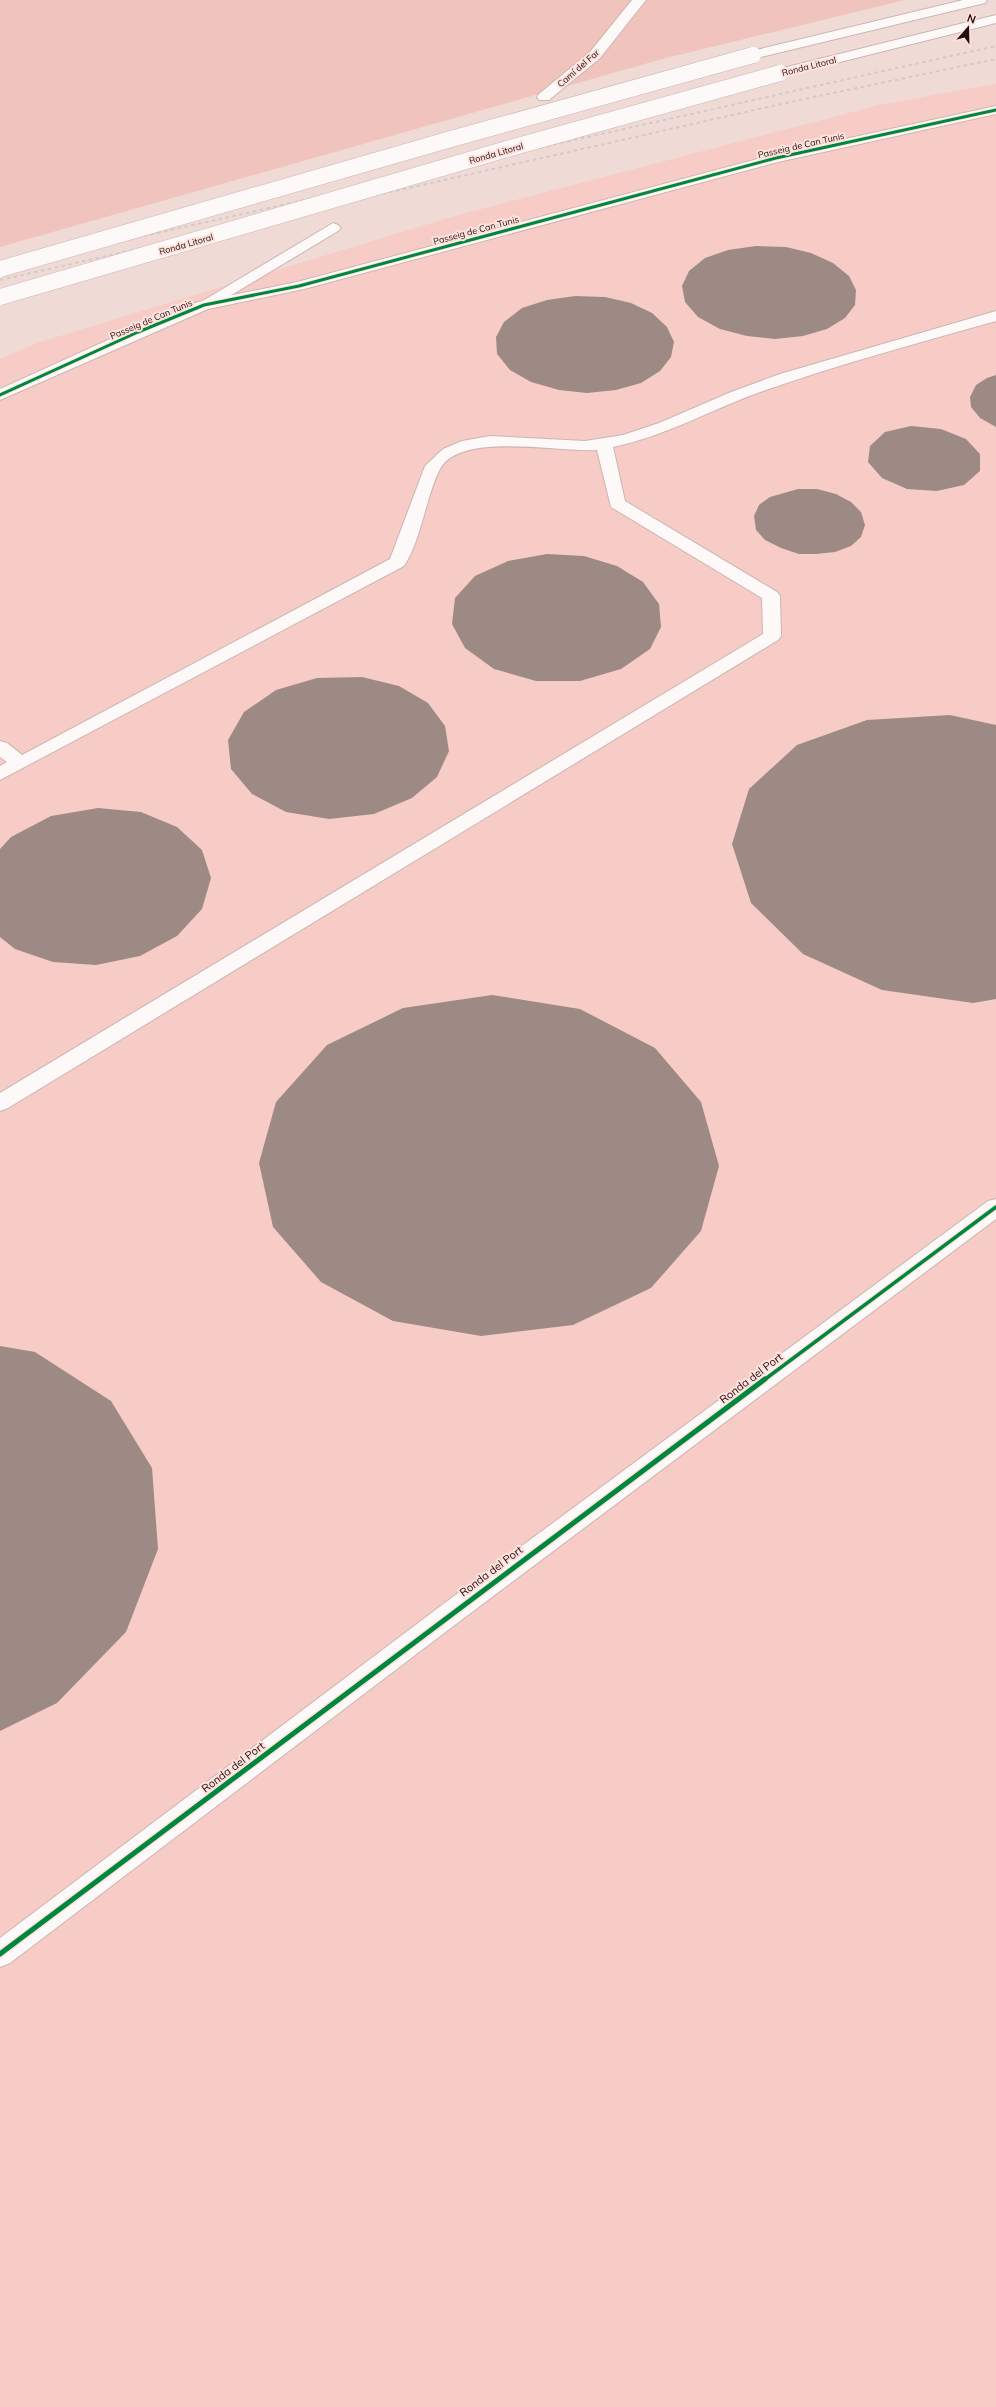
<svg xmlns="http://www.w3.org/2000/svg" width="996" height="2407" font-family="Mulish,sans-serif">
	<style>
		.built { fill: #f7ccc6 }
		.green { fill: #f1c3bd }
		.building { fill: #9d8a84 }
		.lines { fill: none; stroke-linecap: round; stroke-linejoin: round }
		.lane-casing { stroke: #cbb5b2; stroke-width: 2 }
		.street-casing { stroke: #cbb5b2; stroke-width: 2 }
		.highway-casing { stroke: #cbb5b2; stroke-width: 2 }
		.lane { fill: #fdf9f9; fill-rule: evenodd }
		.street { fill: #fdf9f9; fill-rule: evenodd }
		.highway { fill: #fdf9f9; fill-rule: evenodd }
		.rail { stroke: #d1cac9; stroke-width: 2; stroke-dasharray: 3.5 3.5; stroke-linecap: butt }
		.highway-bridge-casing { stroke: #cbb5b2; stroke-width: 17; stroke-linecap: butt }
		.highway-bridge { stroke: #fdf9f9; stroke-width: 16 }
		.cycleway-far2-casing { stroke: #fee2de; stroke-width: 5 }
		.cycleway-far1-casing { stroke: #fee2de; stroke-width: 6 }
		.cycleway-casing { stroke: #fee2de; stroke-width: 8 }
		.cycleway-far2 { stroke: #00873e; stroke-width: 3 }
		.cycleway-far1 { stroke: #00873e; stroke-width: 3.5 }
		.cycleway { stroke: #00873e; stroke-width: 5 }
		.labels { text-anchor: middle; dominant-baseline: central; stroke-width: 4; stroke-linejoin: round; paint-order: stroke }
		.far-street-label { font-size: 9px; fill: #240e0b; stroke: #fee2de }
		.street-label { font-size: 11px; fill: #240e0b; stroke: #fee2de }
	</style>
	<rect width="100%" height="100%" fill="#f0dad6"/>
	<!-- built -->
	<polygon class="built" points="996,84 996,2407 0,2407 0,359 40,342 458,215 883,104"/>
	<!-- green -->
	<polygon class="green" points="0,0 905,0 666,58 0,247"/>
	<!-- building -->
	<g class="building">
		<polygon points="756,246 786,247 811,253 833,263 849,276 856,290 855,305 845,318 827,329 803,336 775,339 747,336 720,329 698,317 685,302 682,286 689,271 705,258 728,250"/>
		<polygon points="575,296 605,297 631,303 652,313 667,327 674,342 671,357 660,371 641,383 616,390 587,393 559,390 531,382 510,370 497,354 496,337 504,322 522,308 547,300"/>
		<polygon points="996,375 996,427 980,418 971,407 970,397 976,385 987,378"/>
		<polygon points="911,426 941,429 966,439 980,454 980,471 964,485 937,491 907,489 882,478 868,462 870,446 885,432"/>
		<polygon points="798,489 817,489 836,494 851,502 861,512 865,525 861,537 851,546 835,552 816,554 799,554 781,548 765,540 756,530 754,516 759,505 770,497"/>
		<polygon points="547,554 584,556 617,566 643,582 659,604 661,627 650,649 621,669 580,681 536,681 494,669 465,648 452,624 455,598 475,576 508,561"/>
		<polygon points="362,677 399,686 428,703 445,726 449,751 437,777 412,798 374,814 329,819 286,812 252,794 231,769 228,740 244,712 276,690 317,678"/>
		<polygon points="950,715 996,725 996,999 973,1003 882,990 803,954 751,903 732,844 749,789 797,745 867,720"/>
		<polygon points="98,808 141,812 177,827 202,850 211,878 202,909 177,936 140,956 96,965 53,962 15,949 0,937 0,849 11,837 51,816"/>
		<polygon points="492,995 580,1009 655,1048 701,1102 719,1166 701,1231 651,1288 573,1325 481,1336 393,1321 321,1282 273,1227 259,1163 276,1102 327,1045 403,1008"/>
		<polygon points="0,1346 35,1352 111,1401 152,1468 158,1549 126,1632 57,1703 0,1731"/>
	</g>
	<g class="lines">
		<!-- lane casing -->
		<g class="lane-casing">
			<g id="lane">
				<polygon points="632,0 646,0 600,58 549,100 539,100 537,97 539,94 590,52"/>
				<polygon points="333,223 338,225 341,228 338,231 210,308 204,310 196,305"/>
				<path d="M996 311V321C918 343 840 364 763 391 712 409 666 436 613 447L625 501 777 592 780 596 781 636 778 640 8 1108 0 1111V1093L763 634 762 598 611 507 597 450C560 453 461 431 440 469 426 496 421 541 404 566L0 780V766L7 762 0 757V741L7 743 22 755 390 559 425 466 443 449 462 441 490 436 585 441 623 435 659 423 731 392 780 374Z"/>
			</g>
		</g>
		<!-- street casing -->
		<g class="street-casing">
			<g id="street">
				<polygon points="996,106 996,114 778,162 304,289 208,309 0,400 0,389 132,329 198,302 297,282 776,154"/>
				<polygon points="996,1199 996,1219 460,1621 10,1963 0,1967 0,1938 442,1605 988,1201"/>
			</g>
		</g>
		<!-- highway casing -->
		<g class="highway-casing">
			<g id="highway">
				<polygon points="963,0 987,0 985,3 753,59 746,55 748,52"/>
				<polygon points="996,15 996,23 780,77 773,73 775,70"/>
			</g>
		</g>
		<!-- lane -->
		<use href="#lane" class="lane"/>
		<!-- street -->
		<use href="#street" class="street"/>
		<!-- highway -->
		<use href="#highway" class="highway"/>
		<!-- rail -->
		<g class="rail">
			<polyline points="0,268 996,46"/>
			<polyline points="0,280 795,101 996,59"/>
		</g>
		<!-- highway-bridge casing -->
		<g class="highway-bridge-casing">
			<g id="highway-bridge">
				<polyline points="0,269 444,141 753,55"/>
				<polyline points="0,297 514,147 780,73"/>
			</g>
		</g>
		<!-- highway-bridge -->
		<use href="#highway-bridge" class="highway-bridge"/>
		<!-- cycleway-far2 casing -->
		<g class="cycleway-far2-casing">
			<polyline id="cycleway-far2" points="0,395 138,332 204,305 299,286 776,158 996,110"/>
		</g>
		<!-- cycleway-far1 casing -->
		<g class="cycleway-far1-casing">
			<polyline id="cycleway-far1" points="764,1380 996,1207"/>
		</g>
		<!-- cycleway casing -->
		<g class="cycleway-casing">
			<polyline id="cycleway" points="0,1954 765,1379"/>
		</g>
		<!-- cycleway-far2 -->
		<use href="#cycleway-far2" class="cycleway-far2"/>
		<!-- cycleway-far1 -->
		<use href="#cycleway-far1" class="cycleway-far1"/>
		<!-- cycleway -->
		<use href="#cycleway" class="cycleway"/>
	</g>
	<g class="labels">
		<!-- far-street labels -->
		<g class="far-street-label">
			<text transform="translate(809 66) rotate(-14)">Ronda Litoral</text>
			<text transform="translate(578 68) rotate(-41)">Camí del Far</text>
			<text transform="translate(801 145) rotate(-13)">Passeig de Can Tunis</text>
			<text transform="translate(496 153) rotate(-16)">Ronda Litoral</text>
			<text transform="translate(476 230) rotate(-15)">Passeig de Can Tunis</text>
			<text transform="translate(186 244) rotate(-16)">Ronda Litoral</text>
			<text transform="translate(151 319) rotate(-23)">Passeig de Can Tunis</text>
		</g>
		<!-- street labels -->
		<g class="street-label">
			<text transform="translate(751 1378) rotate(-37)">Ronda del Port</text>
			<text transform="translate(491 1571) rotate(-37)">Ronda del Port</text>
			<text transform="translate(233 1767) rotate(-37)">Ronda del Port</text>
		</g>
	</g>
	<!-- north arrow -->
	<g transform="translate(968 28) rotate(20)" stroke="#fee2de" stroke-width="3" paint-order="stroke">
	<path d="M0-3L7 15L0 10L-7 15Z" fill="#240e0b"/>
	<text y="-6" font-size="11" font-weight="bold" text-anchor="middle" fill="#240e0b">N</text>
	</g>
</svg>
